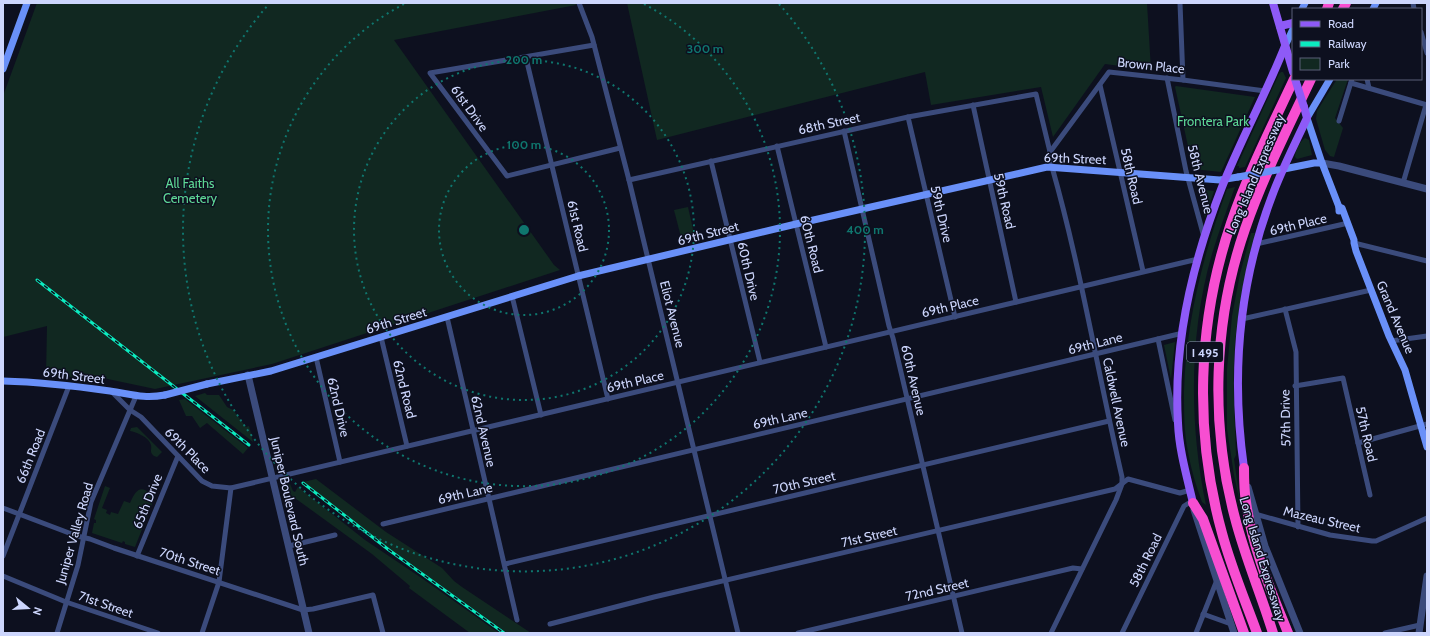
<svg xmlns="http://www.w3.org/2000/svg" width="1430" height="636" font-family="Cabin,sans-serif">
	<style>
		.green { fill: #112821 }
		.lines { fill: none; stroke-linecap: round; stroke-linejoin: round }
		.minor { stroke: #3b4b7c; stroke-width: 5 }
		.tertiary { stroke: #3b4b7c; stroke-width: 7 }
		.secondary { stroke: #6990f8; stroke-width: 7 }
		.primary { stroke: #8e5af7; stroke-width: 8 }
		.motorway { stroke: #f74ed1; stroke-width: 10 }
		.rail-casing { stroke: #0bebbf; stroke-width: 3 }
		.rail { stroke: #0d101f; stroke-width: 1.5; stroke-dasharray: 4.5; stroke-linecap: butt }
		.secondary-bridge { stroke: #6990f8; stroke-width: 7 }
		.primary-bridge { stroke: #8e5af7; stroke-width: 8 }
		.ring { fill: none; stroke: #0f766e; stroke-width: 2; stroke-dasharray: 2 4 }
		.labels { text-anchor: middle; dominant-baseline: central; stroke-width: 3; stroke-linejoin: round; paint-order: stroke }
		.shield { fill: #0d101f; stroke: #939bba; stroke-width: 1 }
		.shield-label { font-size: 12px; font-weight: bold; fill: #cdd6fd }
		.street-label { font-size: 13px; fill: #cdd6fd; stroke: #0d101f }
		.park-label { font-size: 13px; fill: #5ed896; stroke: #0d101f }
		.centre { fill: #0f766e; stroke: #0d101f; stroke-width: 2 }
		.ring-label { font-size: 12px; text-anchor: middle; font-weight: bold; fill: #0f766e; stroke: #0d101f; stroke-width: 3; stroke-linejoin: round; paint-order: stroke }
	</style>
	<rect width="100%" height="100%" fill="#0d101f"/>
	<!-- green -->
	<g class="green">
		<polygon points="37,3 575,3 576,5 394,40 554,265 560,270 272,364 155,389 103,378 46,376 47,326 3,337 3,96"/>
		<polygon points="627,3 1147,3 1151,70 1105,64 1053,137 1041,87 931,105 925,72 657,140"/>
		<polygon points="1281,72 1283,72 1286,78 1245,167 1239,168 1239,166 1237,166 1279,74"/>
		<polygon points="1337,79 1348,79 1335,118 1343,128 1334,157 1330,156 1325,150 1316,119 1317,111"/>
		<polygon points="1176,86 1255,97 1221,172 1193,169 1175,87"/>
		<path d="M1305 138 1309 140 1312 155 1297 159 1295 157C1295 151 1300 141 1305 138Z"/>
		<path d="M1235 187C1227 209 1219 231 1212 254 1189 333 1189 424 1206 505L1202 502C1196 486 1191 469 1188 452 1184 432 1184 412 1184 391 1186 322 1203 255 1227 189Z"/>
		<polygon points="1198,189 1214,191 1205,218"/>
		<polygon points="688,207 695,238 682,241 674,210"/>
		<path d="M1251 233H1255C1246 270 1238 307 1235 345 1232 381 1235 418 1236 455L1234 459 1241 508 1234 475 1227 429V369L1232 316 1240 274Z"/>
		<polygon points="1175,342 1171,379 1164,345"/>
		<polygon points="205,393 207,395 219,395 227,407 233,410 246,427 249,426 253,442 195,396"/>
		<polygon points="185,399 248,448 243,454 207,423 200,428 192,416 186,416 179,400"/>
		<path d="M137 427 162 452 157 457 154 456C149 452 152 450 151 445 149 437 136 432 130 431L131 428Z"/>
		<polygon points="316,479 386,532 442,568 454,581 462,587 531,633 507,633 375,538 303,482"/>
		<polygon points="290,484 293,491 295,492 298,487 365,540 423,579 499,633 470,633 409,588 410,586 372,554 288,493 284,493 283,488"/>
		<path d="M105 486 110 488 102 508 107 510 106 513 110 515 111 512 118 514 124 501 130 503C136 490 140 484 152 495L153 493 156 494 135 547 125 544V542L123 541 122 543 92 533 94 523H96V520L94 519Z"/>
	</g>
	<g class="lines">
		<!-- minor -->
		<g class="minor">
			<polyline points="579,3 592,37 629,180 738,633"/>
			<polyline points="1180,3 1183,80"/>
			<polyline points="1413,3 1414,9"/>
			<polyline points="1421,32 1427,53"/>
			<polyline points="594,45 430,73 507,176 620,148"/>
			<polyline points="526,58 608,399"/>
			<polyline points="1167,78 1186,171 1204,237"/>
			<polyline points="1367,79 1369,88"/>
			<polyline points="1351,83 1427,105"/>
			<polyline points="1100,85 1143,271"/>
			<polyline points="973,105 1016,302"/>
			<polyline points="908,117 955,317"/>
			<polyline points="1339,121 1352,79"/>
			<polyline points="844,131 889,326 893,338 962,633"/>
			<polyline points="777,146 826,347"/>
			<polyline points="1050,152 1109,72 1183,80 1265,91"/>
			<polyline points="711,161 760,362"/>
			<path d="M629 180 908 117 1036 94 1050 152V158L1052 167C1081 269 1098 374 1122 477V484L1116 500 1051 633"/>
			<polyline points="1403,183 1426,105"/>
			<polyline points="1354,243 1427,261"/>
			<polyline points="1256,244 1344,224"/>
			<polyline points="512,296 541,415"/>
			<polyline points="1285,309 1296,352 1298,527"/>
			<polyline points="447,317 517,620"/>
			<polyline points="1242,319 1371,290"/>
			<polyline points="381,337 407,446"/>
			<polyline points="1158,339 1175,420"/>
			<polyline points="1391,341 1427,336"/>
			<polyline points="316,357 340,462"/>
			<polyline points="1295,386 1343,378 1370,495"/>
			<polyline points="112,392 130,410 141,417 202,481 212,486 231,488 1198,259"/>
			<polyline points="1358,443 1427,424"/>
			<polyline points="3,508 77,536 90,539 114,548 303,610 313,609 373,595 383,633"/>
			<polyline points="1255,514 1330,535 1372,541 1376,541 1427,518"/>
			<polyline points="383,524 1183,333"/>
			<polyline points="289,546 335,535"/>
			<polyline points="3,556 69,386"/>
			<polyline points="137,556 178,456"/>
			<polyline points="505,564 1109,421"/>
			<polyline points="3,576 66,602 158,633"/>
			<polyline points="1203,614 1231,624"/>
			<polyline points="550,624 654,597 1115,489 1128,479 1180,493 1190,490"/>
			<polyline points="57,633 78,565 91,502 136,396"/>
			<polyline points="202,633 219,582 231,488"/>
			<polyline points="798,633 1073,568 1082,569"/>
			<polyline points="1122,633 1184,506 1192,501"/>
			<polyline points="1196,633 1217,580"/>
			<polyline points="1385,633 1420,625"/>
		</g>
		<!-- tertiary -->
		<g class="tertiary">
			<polyline points="1322,163 1339,166 1427,189"/>
			<polyline points="248,375 309,633"/>
			<polyline points="1248,487 1265,546 1300,633"/>
			<polyline points="1194,510 1234,633"/>
			<polyline points="1419,633 1427,576"/>
		</g>
		<!-- secondary -->
		<g class="secondary">
			<polyline points="1302,9 1305,3"/>
			<polyline points="1373,9 1376,3"/>
			<polyline points="1285,46 1293,29"/>
			<polyline points="3,69 27,3"/>
			<polyline points="1330,79 1307,118 1322,163 1339,207 1339,211"/>
			<polyline points="1279,170 1314,163 1322,163"/>
			<polyline points="1339,207 1342,208 1354,240 1354,243 1356,251 1389,336 1405,370 1427,447"/>
			<path d="M3 381C39 382 75 386 110 391 131 394 143 399 165 395"/>
			<polyline points="207,384 271,371 578,276 796,224 1047,167 1220,180 1238,177"/>
		</g>
		<!-- primary -->
		<g class="primary">
			<polyline points="1273,3 1293,72"/>
			<polyline points="1280,26 1293,23"/>
			<path d="M1244 468C1231 376 1239 283 1272 196 1282 169 1295 144 1307 118L1304 107"/>
			<path d="M1193 503C1187 477 1179 450 1178 423 1173 343 1193 261 1222 187 1241 139 1266 94 1285 46"/>
		</g>
		<!-- motorway -->
		<g class="motorway">
			<polyline points="1327,9 1329,3"/>
			<polyline points="1343,9 1346,3"/>
			<path d="M1244 468C1244 479 1244 490 1246 502 1252 547 1271 591 1288 633"/>
			<polyline points="1193,503 1203,519 1244,633"/>
			<path d="M1257 633C1245 600 1231 567 1222 533 1194 432 1197 323 1231 223 1248 173 1272 126 1294 79"/>
			<path d="M1273 633C1261 594 1245 557 1235 518 1210 424 1213 321 1245 229 1263 177 1288 128 1311 79"/>
		</g>
		<!-- rail casing -->
		<g class="rail-casing">
			<g id="rail">
				<polyline points="37,280 249,445"/>
				<polyline points="303,483 389,550 504,633"/>
			</g>
		</g>
		<!-- rail -->
		<use href="#rail" class="rail"/>
		<!-- secondary-bridge -->
		<g class="secondary-bridge">
			<polyline points="1238,177 1277,170"/>
			<polyline points="165,395 207,384"/>
		</g>
		<!-- primary-bridge -->
		<polyline class="primary-bridge" points="1295,79 1304,107"/>
	</g>
	<!-- distance rings -->
	<g class="ring">
		<circle cx="524" cy="230" r="85"/>
		<circle cx="524" cy="230" r="170"/>
		<path d="M644 4A256 256 0 1 1 404 4"/>
		<path d="M779 4A341 341 0 1 1 269 4"/>
	</g>
	<g class="labels">
		<!-- shield labels -->
		<rect class="shield" x="1187" y="342" width="36" height="20" rx="3"/>
		<g class="shield-label">
			<text x="1205" y="352">I 495</text>
		</g>
		<!-- street labels -->
		<g class="street-label">
			<text transform="translate(1151 65) rotate(6)">Brown Place</text>
			<text transform="translate(470 108) rotate(54)">61st Drive</text>
			<text transform="translate(829 123) rotate(-12)">68th Street</text>
			<text transform="translate(1075 158) rotate(2)">69th Street</text>
			<text transform="translate(1255 174) rotate(-67)">Long Island Expressway</text>
			<text transform="translate(1132 176) rotate(77)">58th Road</text>
			<text transform="translate(1201 179) rotate(76)">58th Avenue</text>
			<text transform="translate(1005 201) rotate(77)">59th Road</text>
			<text transform="translate(942 214) rotate(77)">59th Drive</text>
			<text transform="translate(1298 224) rotate(-13)">69th Place</text>
			<text transform="translate(578 226) rotate(77)">61st Road</text>
			<text transform="translate(708 233) rotate(-14)">69th Street</text>
			<text transform="translate(812 244) rotate(76)">60th Road</text>
			<text transform="translate(749 271) rotate(77)">60th Drive</text>
			<text transform="translate(950 306) rotate(-13)">69th Place</text>
			<text transform="translate(673 314) rotate(76)">Eliot Avenue</text>
			<text transform="translate(1396 317) rotate(67)">Grand Avenue</text>
			<text transform="translate(396 320) rotate(-17)">69th Street</text>
			<text transform="translate(1095 343) rotate(-14)">69th Lane</text>
			<text transform="translate(74 375) rotate(7)">69th Street</text>
			<text transform="translate(914 380) rotate(77)">60th Avenue</text>
			<text transform="translate(635 381) rotate(-13)">69th Place</text>
			<text transform="translate(405 389) rotate(76)">62nd Road</text>
			<text transform="translate(1117 402) rotate(78)">Caldwell Avenue</text>
			<text transform="translate(339 407) rotate(77)">62nd Drive</text>
			<text transform="translate(780 418) rotate(-13)">69th Lane</text>
			<text transform="translate(1285 418) rotate(-91)">57th Drive</text>
			<text transform="translate(484 431) rotate(77)">62nd Avenue</text>
			<text transform="translate(1367 434) rotate(77)">57th Road</text>
			<text transform="translate(188 450) rotate(45)">69th Place</text>
			<text transform="translate(30 456) rotate(-68)">66th Road</text>
			<text transform="translate(804 482) rotate(-13)">70th Street</text>
			<text transform="translate(465 493) rotate(-13)">69th Lane</text>
			<text transform="translate(147 501) rotate(-68)">65th Drive</text>
			<text transform="translate(290 501) rotate(77)">Juniper Boulevard South</text>
			<text transform="translate(1322 519) rotate(13)">Mazeau Street</text>
			<text transform="translate(74 533) rotate(-74)">Juniper Valley Road</text>
			<text transform="translate(869 536) rotate(-13)">71st Street</text>
			<text transform="translate(1263 559) rotate(73)">Long Island Expressway</text>
			<text transform="translate(1145 560) rotate(-64)">58th Road</text>
			<text transform="translate(190 561) rotate(18)">70th Street</text>
			<text transform="translate(937 589) rotate(-13)">72nd Street</text>
			<text transform="translate(106 604) rotate(19)">71st Street</text>
		</g>
		<!-- park labels -->
		<g class="park-label">
			<text x="1213" y="121">Frontera Park</text>
			<text x="190" y="183">All Faiths<tspan x="190" dy="15">Cemetery</tspan></text>
		</g>
	</g>
	<circle cx="524" cy="230" r="6" class="centre"/>
	<g class="ring-label">
		<text x="705" y="53">300 m</text>
		<text x="524" y="64">200 m</text>
		<text x="524" y="149">100 m</text>
		<text x="865" y="234">400 m</text>
	</g>
	<!-- border -->
	<rect width="1430" height="636" fill="none" stroke="#cdd6fd" stroke-width="8"/>
	<!-- legend -->
	<rect x="1292" y="8" width="130" height="72" fill="#0d101f" stroke="#5a5f78"/>
	<rect x="1300" y="21" width="20" height="6" fill="#8e5af7" stroke="#5a5f78"/>
	<text x="1328" y="28" font-size="12" fill="#cdd6fd">Road</text>
	<rect x="1300" y="41" width="20" height="6" fill="#0bebbf" stroke="#5a5f78"/>
	<text x="1328" y="48" font-size="12" fill="#cdd6fd">Railway</text>
	<rect x="1300" y="58" width="20" height="12" fill="#112821" stroke="#5a5f78"/>
	<text x="1328" y="68" font-size="12" fill="#cdd6fd">Park</text>
	<!-- north arrow -->
	<g transform="translate(28 608) rotate(108)" stroke="#0d101f" stroke-width="3" paint-order="stroke">
	<path d="M0-3L7 15L0 10L-7 15Z" fill="#cdd6fd"/>
	<text y="-6" font-size="11" font-weight="bold" text-anchor="middle" fill="#cdd6fd">N</text>
	</g>
</svg>
